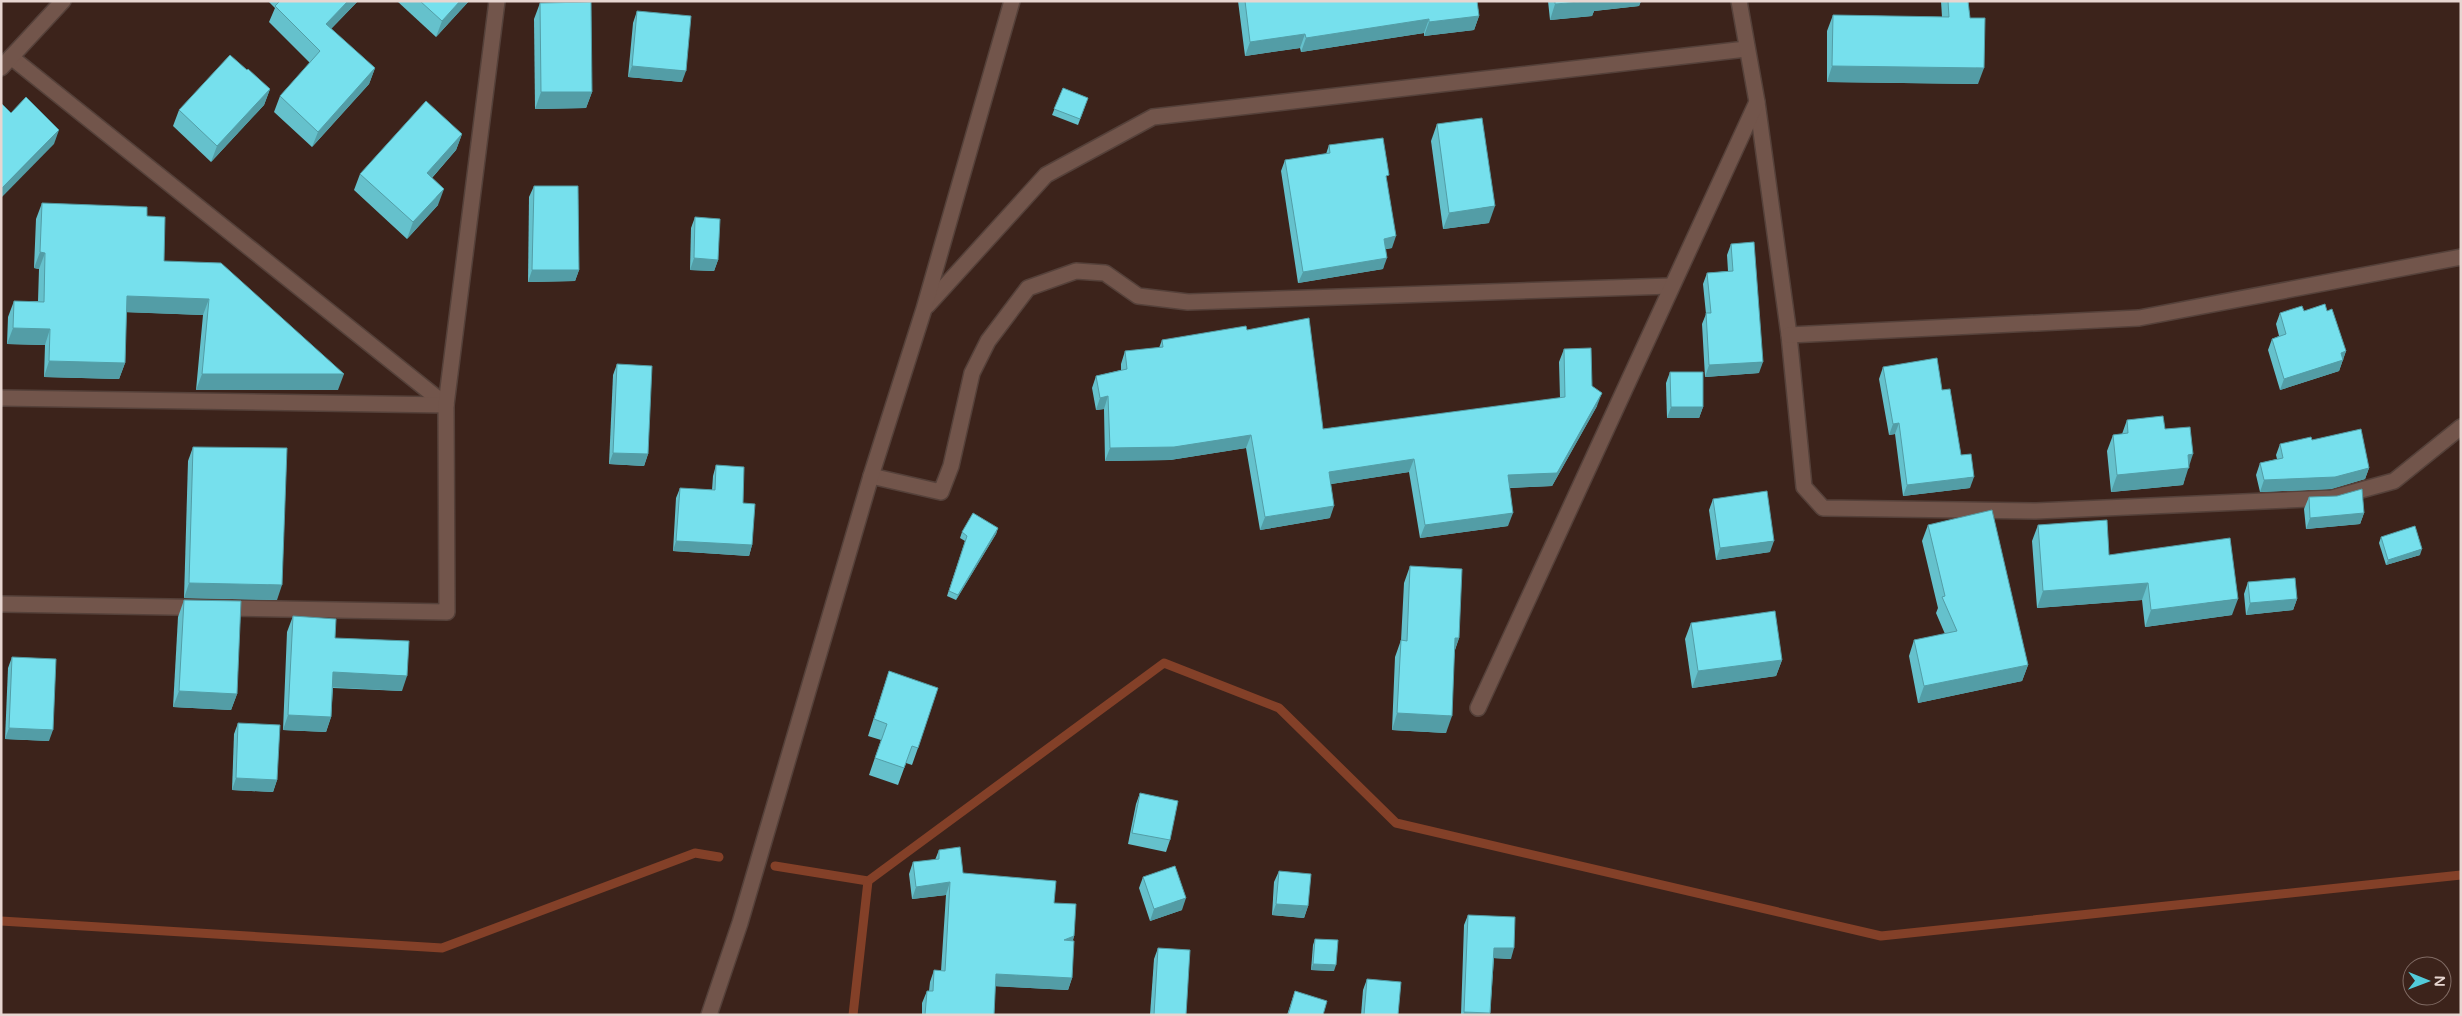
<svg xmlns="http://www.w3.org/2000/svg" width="2462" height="1016" font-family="'Varela Round',sans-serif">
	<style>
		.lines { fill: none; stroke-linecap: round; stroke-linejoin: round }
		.stream { stroke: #834028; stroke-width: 9 }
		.minor-casing { stroke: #55413a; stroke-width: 18 }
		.minor { stroke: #72554b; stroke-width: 15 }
		.wall { fill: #65c1cc }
		.shaded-wall { fill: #539da6 }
		.building { fill: #76e0ed; stroke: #539da6 }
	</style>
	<rect width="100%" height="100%" fill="#3c231b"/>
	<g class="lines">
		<!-- stream -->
		<g class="stream">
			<polyline points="775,866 868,881 1164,663 1279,708 1396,823 1881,936 2461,875"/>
			<polyline points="1,921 442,948 695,853 719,857"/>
			<polyline points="853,1015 868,881"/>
		</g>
		<!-- minor casing -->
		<g class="minor-casing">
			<g id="minor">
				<polyline points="11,57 446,405"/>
				<polyline points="1,68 63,1"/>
				<polyline points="1757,102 1789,335 1804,487 1823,508 2036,511 2332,498 2394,481 2461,427"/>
				<polyline points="927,306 1046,175 1153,117 1746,49"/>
				<polyline points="1789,335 2139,318 2461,257"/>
				<polyline points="1,398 446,405"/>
				<polyline points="871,476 941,492 951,466 972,373 988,341 1028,288 1076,271 1105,273 1138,296 1188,302 1671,286"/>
				<polyline points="1,604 447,612 446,405 497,1"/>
				<polyline points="1478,708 1757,102 1739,1"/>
				<polyline points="709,1015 740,923 871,476 924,309 1012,1"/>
			</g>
		</g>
		<!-- minor -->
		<use href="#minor" class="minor"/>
	</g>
	<!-- wall -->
	<g class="wall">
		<polygon points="268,1 358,1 331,29 375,68 369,84 312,147 274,112 280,96 310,63 269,22 275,8"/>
		<polygon points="397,1 469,1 436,37"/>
		<polygon points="1238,1 1477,1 1479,16 1474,30 1424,36 1424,33 1301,52 1300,48 1245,56"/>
		<polygon points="1548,1 1641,1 1639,6 1594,11 1592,16 1550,20"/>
		<polygon points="1941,1 1968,1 1978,84 1827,82 1827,31 1833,15 1942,17"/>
		<polygon points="540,3 592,92 586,108 535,109 534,19"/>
		<polygon points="637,11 682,82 628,77 633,23"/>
		<polygon points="247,70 270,89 264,105 211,162 173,126 179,110"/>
		<polygon points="1063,88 1088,98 1078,125 1052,115"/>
		<polygon points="1437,124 1489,223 1443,229 1431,141"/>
		<polygon points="462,134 456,150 432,178 438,205 407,239 354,190 360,174"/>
		<polygon points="1329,145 1387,181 1392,248 1386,249 1383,269 1298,283 1281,171 1285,160 1326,154"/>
		<polygon points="534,186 579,270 575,281 528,282 529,197"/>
		<polygon points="42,203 147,216 164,261 338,390 196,390 203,315 126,312 125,363 119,379 44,377 45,345 7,344 8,317 14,301 38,301 39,269 34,268 36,219"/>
		<polygon points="695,217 718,260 714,271 690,270 691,228"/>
		<polygon points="1731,244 1759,373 1705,377 1702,324 1706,314 1703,284 1707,273 1728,271 1727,255"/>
		<polygon points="2304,311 2327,311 2346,351 2339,371 2280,390 2268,350 2272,339 2279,336 2276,324 2280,313"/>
		<polygon points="1247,330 1323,429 1560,398 1559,362 1564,349 1592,386 1597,406 1552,486 1510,488 1508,526 1420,538 1409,472 1331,484 1330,518 1260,530 1246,448 1170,460 1105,461 1104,409 1096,410 1092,388 1096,376 1121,370 1121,364 1125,351 1159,348 1162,340"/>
		<polygon points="617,364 648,454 644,466 609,464 613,375"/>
		<polygon points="1883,367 1961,455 1970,488 1903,496 1895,434 1889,435 1879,379"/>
		<polygon points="1670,372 1703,407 1699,418 1667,418 1666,383"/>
		<polygon points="2127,420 2165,429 2188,466 2183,485 2111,492 2107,451 2113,435 2122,434"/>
		<polygon points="2312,440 2369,468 2365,479 2331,489 2260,492 2256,475 2260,463 2277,459 2276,455 2280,444"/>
		<polygon points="193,447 277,600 184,598 188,461"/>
		<polygon points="716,465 743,503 752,545 749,556 673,551 676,498 680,488 712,490 713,476"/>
		<polygon points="2309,497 2364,513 2360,524 2306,529 2304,509"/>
		<polygon points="1713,499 1770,552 1716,560 1709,510"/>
		<polygon points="1928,525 2028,665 2022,681 1918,703 1909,656 1914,640 1945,634 1936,613 1938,608 1922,541"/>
		<polygon points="2038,525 2109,555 2232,615 2145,627 2142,600 2037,608 2032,541"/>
		<polygon points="998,528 996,534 956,600 947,596 965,541 960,538 962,532"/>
		<polygon points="2381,537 2420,555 2386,565 2379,543"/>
		<polygon points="1410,566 1459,638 1455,650 1446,733 1392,730 1395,657 1401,640 1401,641 1404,583"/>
		<polygon points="2248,582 2297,599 2293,610 2246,615 2244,594"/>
		<polygon points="184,600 237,694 231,710 173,707 178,617"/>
		<polygon points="293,616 335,638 402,691 333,688 331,717 326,732 283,730 287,632"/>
		<polygon points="1691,623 1782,660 1776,676 1692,688 1685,639"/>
		<polygon points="12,657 49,741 5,739 8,668"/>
		<polygon points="889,671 918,748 912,765 906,763 898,785 869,775 881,740 868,736"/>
		<polygon points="238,723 277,780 273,792 232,790 234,734"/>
		<polygon points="1140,793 1170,840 1166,852 1128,844 1136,804"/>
		<polygon points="939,850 963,873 1054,903 1074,936 1073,940 1072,978 1068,990 995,986 994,1015 922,1015 922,1003 927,991 929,991 930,982 934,970 941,971 946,895 912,899 909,874 913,862 935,860"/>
		<polygon points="1279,871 1308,906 1304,918 1272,915 1274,882"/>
		<polygon points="1143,877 1182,910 1150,921 1139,888"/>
		<polygon points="1468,915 1511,959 1494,958 1490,1015 1461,1015 1464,925"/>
		<polygon points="1315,939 1334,971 1311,970 1313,945"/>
		<polygon points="1158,948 1186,1015 1150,1015 1154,959"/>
		<polygon points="1367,979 1398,1015 1361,1015 1363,990"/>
		<polygon points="1295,991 1323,1015 1287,1015"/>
	</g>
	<!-- shaded-wall -->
	<g class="shaded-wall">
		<polygon points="348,1 358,1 320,40 326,24"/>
		<polygon points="460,1 469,1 436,37 442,21"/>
		<polygon points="1593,1 1641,1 1639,6 1594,11 1592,16 1550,20 1555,4"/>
		<polygon points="1479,16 1474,30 1424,36 1429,22"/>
		<polygon points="1429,19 1424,33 1301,52 1306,38"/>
		<polygon points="1305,34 1300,48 1245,56 1250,42"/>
		<polygon points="632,66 686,71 682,82 628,77"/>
		<polygon points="1832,66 1984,68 1978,84 1827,82"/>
		<polygon points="375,68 369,84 312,147 318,132"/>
		<polygon points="270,89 264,105 211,162 217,146"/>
		<polygon points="541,92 592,92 586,108 535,109"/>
		<polygon points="59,130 54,144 1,198 1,189"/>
		<polygon points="462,134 456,150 421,190 427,173"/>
		<polygon points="444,189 438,205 407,239 413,222"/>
		<polygon points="1495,206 1489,223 1443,229 1449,213"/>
		<polygon points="1396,236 1392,248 1380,250 1384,239"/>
		<polygon points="40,252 45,253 39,269 34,268"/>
		<polygon points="694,258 718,260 714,271 690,270"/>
		<polygon points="1387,258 1383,269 1298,283 1303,272"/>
		<polygon points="532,270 579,270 575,281 528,282"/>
		<polygon points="127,296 209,299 203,315 121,312"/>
		<polygon points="13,328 50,329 45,345 7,344"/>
		<polygon points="2346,351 2339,371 2280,390 2284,379"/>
		<polygon points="49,361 125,363 119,379 44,377"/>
		<polygon points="1763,362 1759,373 1705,377 1709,365"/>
		<polygon points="202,374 344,374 338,390 196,390"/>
		<polygon points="1602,393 1597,406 1552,486 1504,488 1508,475"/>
		<polygon points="1108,396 1104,409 1096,410 1100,398"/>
		<polygon points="1671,407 1703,407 1699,418 1667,418"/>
		<polygon points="1899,423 1895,434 1889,435 1893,424"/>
		<polygon points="1251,435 1246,448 1170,460 1105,461 1110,448"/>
		<polygon points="613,453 648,454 644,466 609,464"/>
		<polygon points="2193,454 2183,485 2111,492 2117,475 2188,455"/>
		<polygon points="1414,459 1409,472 1325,485 1329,472"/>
		<polygon points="2369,468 2365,479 2331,489 2260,492 2264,480"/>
		<polygon points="1974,477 1970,488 1903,496 1907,485"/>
		<polygon points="1334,506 1330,518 1260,530 1265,517"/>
		<polygon points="1513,513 1508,526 1420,538 1425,525"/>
		<polygon points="2364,513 2360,524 2306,529 2310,518"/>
		<polygon points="998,528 996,534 956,600 958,595"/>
		<polygon points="676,541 752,545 749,556 673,551"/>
		<polygon points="1774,541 1770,552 1716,560 1720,548"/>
		<polygon points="2422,549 2420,555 2386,565 2388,560"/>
		<polygon points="189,583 282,585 277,600 184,598"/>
		<polygon points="2148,583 2142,600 2037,608 2043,591"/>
		<polygon points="2238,599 2232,615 2145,627 2151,610"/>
		<polygon points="2297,599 2293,610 2246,615 2250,603"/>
		<polygon points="1455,638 1459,638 1453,655"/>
		<polygon points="1782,660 1776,676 1692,688 1698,671"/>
		<polygon points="2028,665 2022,681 1918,703 1924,686"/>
		<polygon points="333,672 407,676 402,691 328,687"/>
		<polygon points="179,691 237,694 231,710 173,707"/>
		<polygon points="1397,713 1452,716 1446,733 1392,730"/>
		<polygon points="288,715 331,717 326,732 283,730"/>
		<polygon points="9,728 53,730 49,741 5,739"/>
		<polygon points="236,778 277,780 273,792 232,790"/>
		<polygon points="950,882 946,895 912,899 916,887"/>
		<polygon points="1186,898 1182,910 1150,921 1154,909"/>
		<polygon points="1276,904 1308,906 1304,918 1272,915"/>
		<polygon points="1074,936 1070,949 1064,940"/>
		<polygon points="1494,948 1514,948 1511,959 1491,958"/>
		<polygon points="1313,964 1336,965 1334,971 1311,970"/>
		<polygon points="996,974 1072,978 1068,990 991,986"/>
		<polygon points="1464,1012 1490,1013 1490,1015 1463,1015"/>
	</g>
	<!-- building -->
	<g class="building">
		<polygon points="280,1 348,1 326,24 375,68 318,132 280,96 320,51 275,6"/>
		<polygon points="420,1 460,1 442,21"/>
		<polygon points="1245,1 1477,1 1479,16 1429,22 1429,19 1306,38 1305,34 1250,42"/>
		<polygon points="1555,1 1593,1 1555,4"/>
		<polygon points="1948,1 1968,1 1970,18 1985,18 1984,68 1832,66 1833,15 1949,17"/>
		<polygon points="591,2 592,92 541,92 540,3"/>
		<polygon points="637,11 691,16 686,71 632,66"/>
		<polygon points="230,55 247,70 248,69 270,89 217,146 179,110"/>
		<polygon points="1063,88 1088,98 1080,119 1054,109"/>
		<polygon points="26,97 59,130 1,189 1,103 11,113"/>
		<polygon points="426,101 462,134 427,173 444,189 413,222 360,174"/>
		<polygon points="1482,118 1495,206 1449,213 1437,124"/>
		<polygon points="1383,138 1389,175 1386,176 1396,236 1384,239 1387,258 1303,272 1285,160 1330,153 1329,145"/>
		<polygon points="534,186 578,186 579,270 532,270"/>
		<polygon points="42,203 147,207 147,216 165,217 164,261 221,263 344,374 202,374 209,299 127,296 125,363 49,361 50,329 13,328 14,301 44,302 45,253 40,252"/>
		<polygon points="695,217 720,219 718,260 694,258"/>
		<polygon points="1754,242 1763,362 1709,365 1706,313 1711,313 1707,273 1733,271 1731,244"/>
		<polygon points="2325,304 2327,311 2332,309 2346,351 2341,353 2343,360 2284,379 2272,339 2286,334 2280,313 2302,306 2304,311"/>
		<polygon points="1309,318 1323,429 1565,397 1564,349 1591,348 1592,386 1602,393 1557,473 1508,475 1513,513 1425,525 1414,459 1329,472 1334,506 1265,517 1251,435 1174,447 1110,448 1108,396 1100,398 1096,376 1127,369 1125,351 1163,347 1162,340 1246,326 1247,330"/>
		<polygon points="1937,358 1942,390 1950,389 1961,455 1971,454 1974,477 1907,485 1899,423 1893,424 1883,367"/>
		<polygon points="617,364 652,366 648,454 613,453"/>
		<polygon points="1670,372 1703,372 1703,407 1671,407"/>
		<polygon points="2163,416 2165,429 2190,427 2193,454 2188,455 2189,468 2117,475 2113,435 2128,433 2127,420"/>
		<polygon points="2361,429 2369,468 2335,477 2264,480 2260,463 2283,458 2280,444 2311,437 2312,440"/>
		<polygon points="193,447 287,448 282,585 189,583"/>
		<polygon points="716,465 744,467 743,503 755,504 752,545 676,541 680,488 715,490"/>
		<polygon points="2362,489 2364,513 2310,518 2309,497 2337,496"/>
		<polygon points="1767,491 1774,541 1720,548 1713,499"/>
		<polygon points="1992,510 2028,665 1924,686 1914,640 1957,631 1942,597 1945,596 1928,525"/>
		<polygon points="973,513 998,528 958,595 949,591 967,536 962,532"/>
		<polygon points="2107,520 2109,555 2230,538 2238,599 2151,610 2148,583 2043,591 2038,525"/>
		<polygon points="2415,526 2422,549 2388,560 2381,537"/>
		<polygon points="1410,566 1462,569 1459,638 1455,638 1452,716 1397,713 1401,640 1407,641"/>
		<polygon points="2295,578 2297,599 2250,603 2248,582"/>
		<polygon points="184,600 241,601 237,694 179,691"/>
		<polygon points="1775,611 1782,660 1698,671 1691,623"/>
		<polygon points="293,616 336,619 335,638 409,641 407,676 333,672 331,717 288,715"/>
		<polygon points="12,657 56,659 53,730 9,728"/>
		<polygon points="889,671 938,688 918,748 912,746 904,768 875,758 887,724 874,719"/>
		<polygon points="238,723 280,725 277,780 236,778"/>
		<polygon points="1140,793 1178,801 1170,840 1132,833"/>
		<polygon points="960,847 963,873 1056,881 1054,903 1076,904 1074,936 1064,940 1074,941 1072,978 996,974 994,1015 925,1015 927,991 933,991 934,970 945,971 950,882 916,887 913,862 939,859 939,850"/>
		<polygon points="1175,866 1186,898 1154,909 1143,877"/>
		<polygon points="1279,871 1311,874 1308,906 1276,904"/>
		<polygon points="1468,915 1515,917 1514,948 1494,948 1490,1013 1464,1012"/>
		<polygon points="1315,939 1338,940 1336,965 1313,964"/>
		<polygon points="1158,948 1190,950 1186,1015 1154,1015"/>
		<polygon points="1367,979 1401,982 1398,1015 1364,1015"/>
		<polygon points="1295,991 1327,1001 1323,1015 1288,1015"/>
	</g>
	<!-- border -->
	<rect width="2462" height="1016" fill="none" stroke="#e7d6d1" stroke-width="5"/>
	<!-- north arrow -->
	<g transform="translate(2427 981) rotate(91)"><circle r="24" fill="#3c231b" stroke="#806b64"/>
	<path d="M0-4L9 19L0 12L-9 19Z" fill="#52cbda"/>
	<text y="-8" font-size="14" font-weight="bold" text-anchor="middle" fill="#e7d6d1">N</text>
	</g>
</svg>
